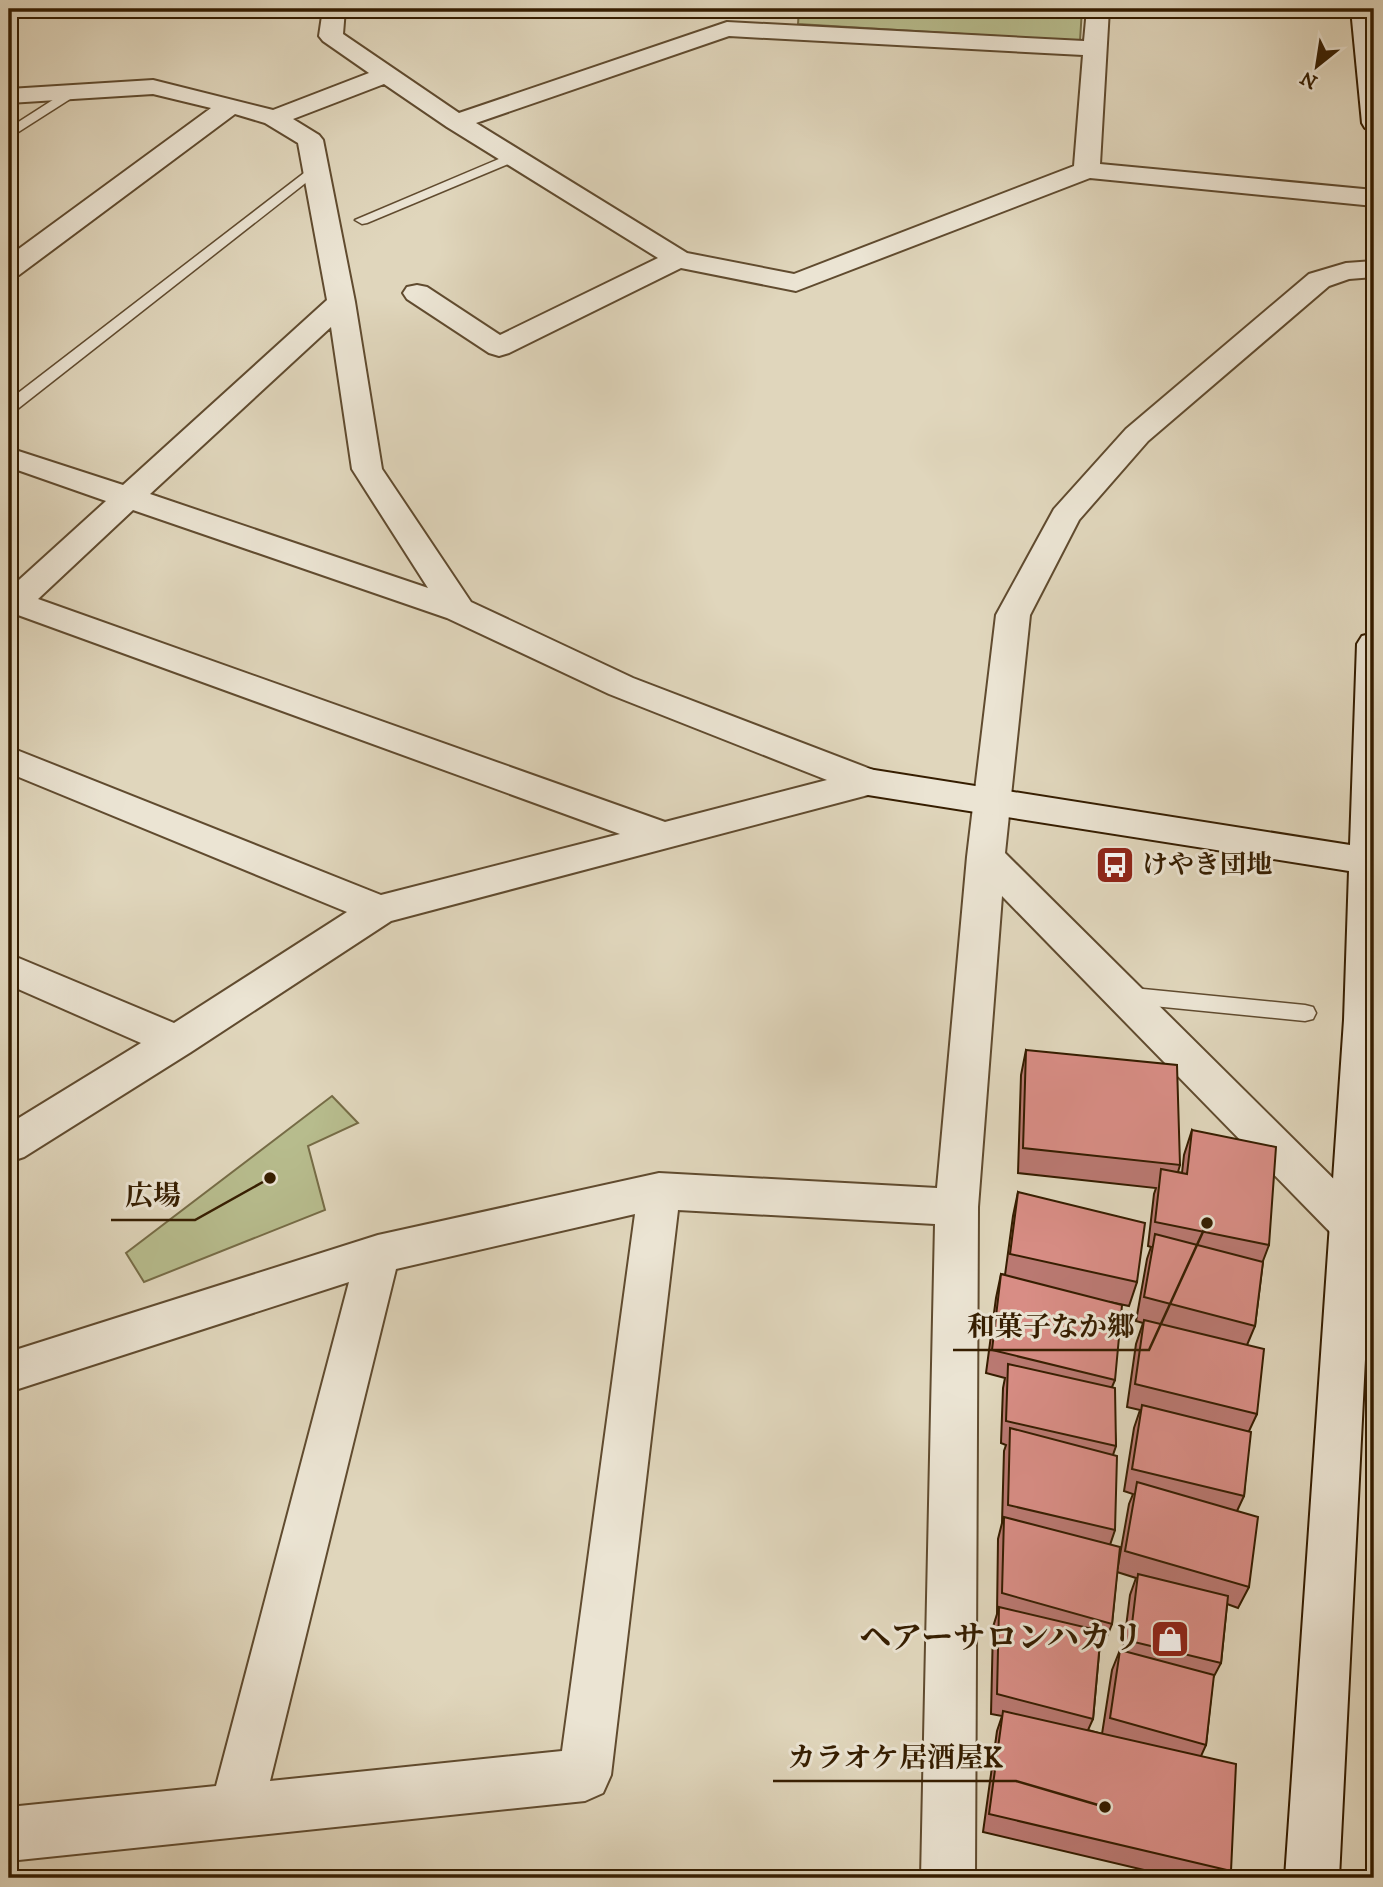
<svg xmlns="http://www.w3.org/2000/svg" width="1383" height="1887" font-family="'IM FELL DW Pica','Noto Serif JP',serif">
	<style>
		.green { fill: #b7bc8d; stroke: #766c46; stroke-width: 2 }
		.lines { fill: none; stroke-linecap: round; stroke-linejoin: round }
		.lane-casing { stroke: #604b2f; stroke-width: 3 }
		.street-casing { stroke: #604b2f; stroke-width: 4 }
		.secondary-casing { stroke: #351d00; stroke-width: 4 }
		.lane { fill: #ebe4d3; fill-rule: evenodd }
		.street { fill: #ebe4d3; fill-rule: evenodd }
		.secondary { fill: #ebe4d3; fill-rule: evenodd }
		.wall { fill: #ba7972; stroke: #351d00; stroke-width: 2; fill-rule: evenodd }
		.building { fill: #d88d85; stroke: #351d00; stroke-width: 2 }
		.labels { text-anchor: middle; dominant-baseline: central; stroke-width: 6; stroke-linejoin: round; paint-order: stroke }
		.poi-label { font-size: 26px; font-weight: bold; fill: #351d00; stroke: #ebe4d3; text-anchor: start }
		.near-poi-label { font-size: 32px; font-weight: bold; fill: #351d00; stroke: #ebe4d3; text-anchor: end }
		.leader { fill: none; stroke: #351d00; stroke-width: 2.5 }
		.callout-dot { fill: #351d00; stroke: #ebe4d3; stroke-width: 2.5 }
		.callout-label { font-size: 28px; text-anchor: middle; font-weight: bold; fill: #351d00; stroke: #ebe4d3; stroke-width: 6; stroke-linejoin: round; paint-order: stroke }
	</style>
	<rect width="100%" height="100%" fill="#e0d6bc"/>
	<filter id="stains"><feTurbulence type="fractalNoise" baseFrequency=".00286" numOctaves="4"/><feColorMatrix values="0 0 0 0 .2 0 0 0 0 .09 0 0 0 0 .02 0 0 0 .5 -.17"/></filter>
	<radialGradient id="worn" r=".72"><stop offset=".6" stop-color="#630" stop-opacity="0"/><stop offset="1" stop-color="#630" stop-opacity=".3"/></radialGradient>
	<!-- green -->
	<g class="green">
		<polygon points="799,9 1082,9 1080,41 798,24"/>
		<polygon points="332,1096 358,1123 308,1146 325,1210 144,1282 126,1253"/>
	</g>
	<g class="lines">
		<!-- lane casing -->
		<g class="lane-casing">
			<g id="lane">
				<polygon points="73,87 78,88 78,94 9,138 9,128"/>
				<polygon points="513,153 518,154 518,160 367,223 362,224 355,220"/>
				<polygon points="317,163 324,167 322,170 15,411 9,413 9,400"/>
				<polygon points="1123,987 1305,1005 1313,1007 1316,1013 1313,1019 1305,1021 1123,1003 1115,1001 1112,995 1115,989"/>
			</g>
		</g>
		<!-- street casing -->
		<g class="street-casing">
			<g id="street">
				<path d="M323 9H345L343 34 459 113 727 22 1084 41 1087 9H1109L1100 164 1374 190V206L1090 178 796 291 681 268 509 353 499 356 489 353 407 299 403 293 407 287 417 285 427 287 500 335 658 258 447 127 384 84 293 119 319 135 323 140 355 302 382 469 471 602 633 678 881 773 886 782 881 791 868 795 391 921 191 1052 24 1157 9 1162V1124L141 1043 9 985V954L174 1023 347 912 9 773V747L381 895 620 834 18 615 9 618V589L106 501 9 467V448L123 485 327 300 298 143 265 123 235 114 19 275 9 277V256L211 108 153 94 9 103V89L153 80 273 110 369 73 323 41 319 36ZM729 36 1083 55 1074 166 794 274 687 253 476 123ZM331 327 352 469 428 588 150 494ZM133 510 447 618 609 694 827 780 665 822 38 599Z"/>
				<path d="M1374 261V277L1349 279 1329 286 1148 441 1079 520 1030 615 1005 853 1374 1219V1263L1359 1258 1335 1237 1002 896 978 1207 975 1878H921L935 1224 678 1210 611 1775 603 1793 585 1801 9 1861V1807L216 1786 349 1282 9 1392V1352L378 1235 659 1173 937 1188 967 857 996 615 1054 509 1126 429 1309 274 1346 263ZM635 1214 562 1751 270 1781 396 1269Z"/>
			</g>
		</g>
		<!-- secondary casing -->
		<g class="secondary-casing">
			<g id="secondary">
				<polygon points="1351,9 1374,9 1374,130 1365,128 1362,123"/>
				<polygon points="1374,633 1374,1180 1339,1878 1285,1878 1344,1020 1349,871 868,795 855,791 850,782 855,773 868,769 1350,845 1357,644 1362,636"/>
			</g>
		</g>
		<!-- lane -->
		<use href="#lane" class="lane"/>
		<!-- street -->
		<use href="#street" class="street"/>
		<!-- secondary -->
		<use href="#secondary" class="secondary"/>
	</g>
	<!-- wall -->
	<path class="wall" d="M1026 1050 1180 1165 1178 1172 1182 1173 1184 1155 1192 1130 1269 1245 1263 1261 1255 1326 1247 1345 1257 1414 1249 1431 1244 1496 1237 1511 1249 1587 1238 1608 1227 1604 1221 1663 1213 1678 1206 1745 1201 1756 1231 1871 1226 1878H1178L983 1832 997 1731 1002 1716 991 1714 993 1627 997 1614 998 1539 1002 1523 1004 1451 1006 1445 1001 1443 1003 1388 1005 1378 986 1373 996 1298 1001 1274 1005 1275 1013 1216 1018 1192 1137 1282 1129 1306 1110 1302 1115 1380 1112 1387 1116 1446 1113 1455 1115 1530 1110 1545 1118 1566 1129 1504 1133 1494 1124 1491 1134 1428 1140 1410 1127 1407 1136 1344 1143 1323 1136 1321 1147 1259 1151 1247 1148 1246 1154 1194 1156 1188 1018 1173 1021 1075ZM1117 1572 1136 1578 1130 1595 1123 1651 1120 1650 1112 1670 1102 1734 1088 1730 1093 1719 1100 1643 1104 1644 1112 1624Z"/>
	<!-- building -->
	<g class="building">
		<polygon points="1026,1050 1177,1065 1180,1165 1023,1148"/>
		<polygon points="1192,1130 1276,1147 1269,1245 1155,1222 1161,1169 1187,1174"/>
		<polygon points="1018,1192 1145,1223 1137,1282 1010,1254"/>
		<polygon points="1155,1234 1263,1262 1255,1326 1144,1297"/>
		<polygon points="1001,1274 1122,1305 1115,1380 992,1350"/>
		<polygon points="1144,1320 1264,1349 1257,1414 1135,1384"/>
		<polygon points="1008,1364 1115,1388 1116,1446 1006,1421"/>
		<polygon points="1142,1405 1251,1432 1244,1496 1132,1469"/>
		<polygon points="1010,1428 1117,1456 1115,1530 1008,1505"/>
		<polygon points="1137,1482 1258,1517 1249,1587 1125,1551"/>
		<polygon points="1004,1517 1120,1547 1112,1624 1002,1593"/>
		<polygon points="1138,1574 1228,1596 1221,1663 1130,1641"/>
		<polygon points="999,1607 1101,1631 1093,1719 997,1694"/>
		<polygon points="1120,1650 1214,1675 1206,1745 1110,1718"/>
		<polygon points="1003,1711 1236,1764 1231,1871 989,1814"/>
	</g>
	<!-- icons -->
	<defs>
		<g id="bus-square" transform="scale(2.0125)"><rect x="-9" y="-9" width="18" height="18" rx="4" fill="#8f2418" stroke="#ebe4d3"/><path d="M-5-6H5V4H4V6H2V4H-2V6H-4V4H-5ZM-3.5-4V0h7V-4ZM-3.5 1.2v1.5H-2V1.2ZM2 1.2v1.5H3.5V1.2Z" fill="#fff"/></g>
		<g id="shop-square" transform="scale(2.0125)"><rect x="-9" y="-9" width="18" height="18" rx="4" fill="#8f2418" stroke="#ebe4d3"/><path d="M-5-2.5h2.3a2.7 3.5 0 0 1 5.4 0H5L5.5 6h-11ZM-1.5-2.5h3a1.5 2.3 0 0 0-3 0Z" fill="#fff"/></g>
	</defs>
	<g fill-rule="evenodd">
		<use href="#bus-square" x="1115" y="865"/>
		<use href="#shop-square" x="1170" y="1639"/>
	</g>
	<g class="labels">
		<!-- poi labels -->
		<g class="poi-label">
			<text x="1142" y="865">けやき団地</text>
		</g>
		<!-- near-poi labels -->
		<g class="near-poi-label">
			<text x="1143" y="1639">ヘアーサロンハカリ</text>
		</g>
	</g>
	<!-- callouts -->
	<path class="leader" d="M270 1178L195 1220H111M1207 1223L1149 1350H953M1105 1807L1016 1781H773"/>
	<g class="callout-dot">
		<circle cx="270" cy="1178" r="7"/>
		<circle cx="1207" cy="1223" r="7"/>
		<circle cx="1105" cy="1807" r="7"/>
	</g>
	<g class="callout-label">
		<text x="153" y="1205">広場</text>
		<text x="1051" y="1336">和菓子なか郷</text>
		<text x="895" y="1767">カラオケ居酒屋K</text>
	</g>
	<!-- margin -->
	<rect width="1383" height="1887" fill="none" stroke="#e0d6bc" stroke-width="35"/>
	<rect x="10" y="10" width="1362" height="1866" fill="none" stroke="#351d00" stroke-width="3.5"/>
	<rect x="18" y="18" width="1348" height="1852" fill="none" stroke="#351d00" stroke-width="2"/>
	<!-- north arrow -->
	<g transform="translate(1317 66) rotate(210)" stroke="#ebe4d3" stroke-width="5" paint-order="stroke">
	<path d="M0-5L12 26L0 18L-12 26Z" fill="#351d00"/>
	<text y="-10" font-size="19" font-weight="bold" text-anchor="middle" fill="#351d00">N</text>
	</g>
	<rect width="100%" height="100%" filter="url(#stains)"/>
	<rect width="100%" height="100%" fill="url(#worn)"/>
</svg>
